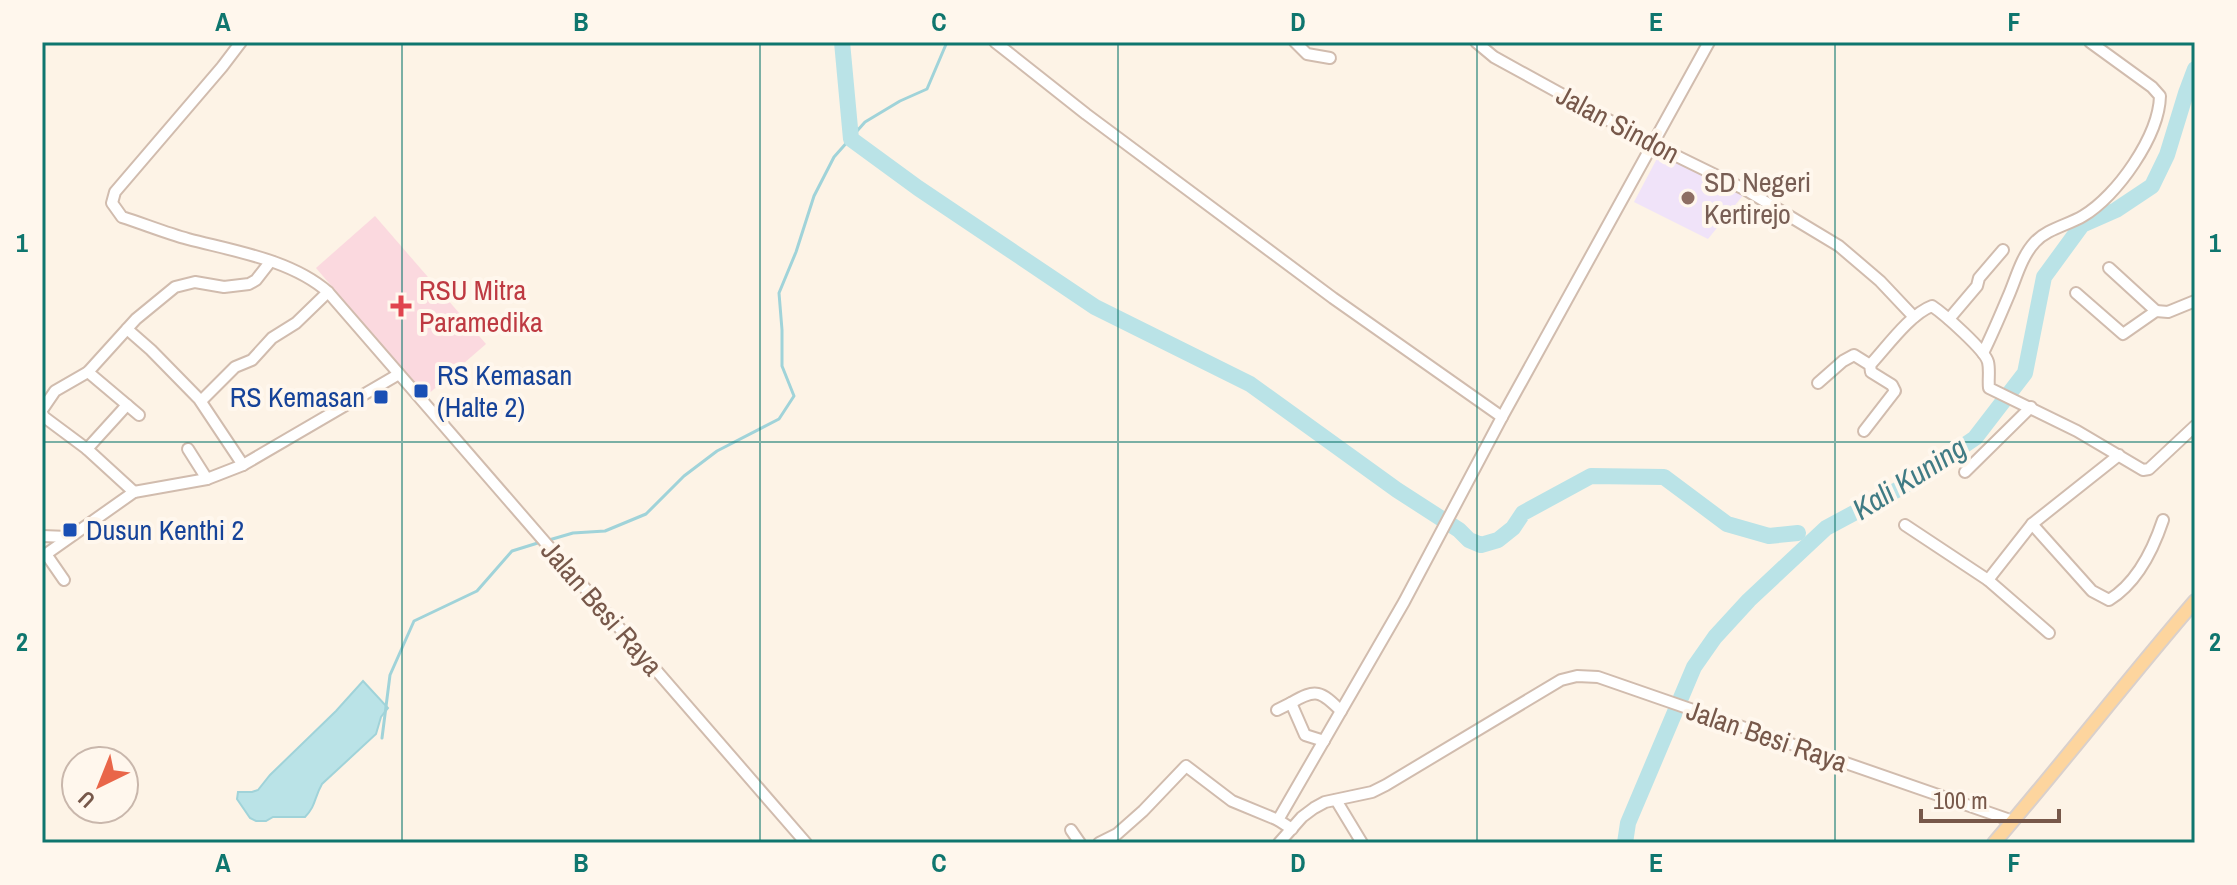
<svg xmlns="http://www.w3.org/2000/svg" width="2237" height="885" font-family="'Archivo Narrow',sans-serif">
	<style>
		.education { fill: #f0e3f9 }
		.medical { fill: #fbd9df }
		.water { fill: #bae3e7; stroke: #a0d3d9; stroke-width: 2 }
		.lines { fill: none; stroke-linecap: round; stroke-linejoin: round }
		.stream { stroke: #a0d3d9; stroke-width: 3 }
		.river { stroke: #bae3e7; stroke-width: 16 }
		.minor-casing { stroke: #d1bcae; stroke-width: 14 }
		.major-casing { stroke: #d9d0cc; stroke-width: 16 }
		.minor { stroke: #fff; stroke-width: 10 }
		.major { stroke: #fdd59e; stroke-width: 12 }
		.grid { fill: none; stroke: #0f766e; stroke-width: 2; stroke-opacity: 0.55 }
		.education-dot { fill: #8d6e63; stroke: #fff7ed; stroke-width: 3 }
		.health-dot { fill: #e0444e; stroke: #fff7ed; stroke-width: 3 }
		.transit-dot { fill: #1a4fb4; stroke: #fff7ed; stroke-width: 3 }
		.labels { text-anchor: middle; dominant-baseline: central; stroke-width: 8; stroke-linejoin: round; paint-order: stroke }
		.street-label { font-size: 28px; fill: #77584a; stroke: #fff7ed }
		.education-label { font-size: 28px; fill: #785e54; stroke: #fff7ed; text-anchor: start }
		.health-label { font-size: 28px; fill: #be3a42; stroke: #fff7ed; text-anchor: start }
		.transit-label { font-size: 28px; fill: #164399; stroke: #fff7ed; text-anchor: start }
		.water-label { font-size: 30px; font-style: italic; fill: #407b84; stroke: #fff7ed }
		.neatline { fill: none; stroke: #0f766e; stroke-width: 3 }
		.grid-label { font-size: 26px; text-anchor: middle; font-weight: bold; fill: #0f766e }
	</style>
	<rect width="100%" height="100%" fill="#fdf3e6"/>
	<!-- education -->
	<polygon class="education" points="1661,151 1744,194 1708,239 1634,202"/>
	<!-- medical -->
	<polygon class="medical" points="375,216 486,344 426,396 316,268"/>
	<!-- water -->
	<path class="water" d="M363 681 388 708 381 717 376 734 322 784C314 798 316 806 305 817H273L266 821H256L250 818 237 799 238 792H252L258 790 270 775 336 711Z"/>
	<g class="lines">
		<!-- stream -->
		<g class="stream">
			<polyline points="549,540 573,533 605,531 646,514 684,476 717,451 779,419 794,396 782,366 782,330 779,293 796,252 814,196 834,157 865,122 900,101 927,89 947,42"/>
			<polyline points="382,738 390,675 414,621 477,591 512,551 541,542"/>
		</g>
		<!-- river -->
		<g class="river">
			<polyline points="842,42 851,139 918,188 1095,307 1250,384 1397,490 1459,530 1469,540 1481,545 1498,540 1513,528 1523,513 1591,476 1664,477 1727,524 1769,536 1798,533"/>
			<polyline points="1625,843 1628,823 1694,667 1715,637 1749,600 1826,528 1908,484 1975,438 2025,373 2044,277 2082,225 2116,210 2152,186 2167,155 2186,93 2195,69"/>
		</g>
		<!-- minor casing -->
		<g class="minor-casing">
			<g id="minor">
				<path d="M241 42 222 67 115 192 112 203 122 217C144 224 166 233 188 239 234 251 292 260 328 292L806 843"/>
				<polyline points="995,42 1086,114 1333,298 1502,417"/>
				<polyline points="1295,42 1307,54 1330,58"/>
				<polyline points="1476,42 1494,57 1652,144 1746,190 1839,246 1880,281 1914,317"/>
				<polyline points="2109,268 2156,311"/>
				<polyline points="2076,293 2123,334 2156,311 2168,312 2195,301"/>
				<polyline points="1949,319 1977,286 1979,278 2003,250"/>
				<polyline points="127,329 151,350 199,399 243,465"/>
				<path d="M1983 353C1992 335 2000 316 2008 297 2016 279 2021 257 2035 242 2047 229 2068 225 2083 216 2117 196 2159 136 2160 96L2152 87 2090 42"/>
				<path d="M1870 365C1886 348 1910 314 1932 306 1944 314 1985 350 1988 362 1990 370 1988 380 1989 388L2077 431 2143 470 2149 469 2195 426"/>
				<polyline points="88,372 139,415"/>
				<polyline points="1818,383 1843,361 1854,355 1870,365 1871,372 1892,385 1895,391 1864,431"/>
				<polyline points="201,401 235,367 252,360 272,338 296,323 328,292"/>
				<polyline points="42,410 55,391 88,372 136,319 175,287 195,282 224,287 249,284 256,280 270,262"/>
				<polyline points="42,413 44,417 87,449 134,492"/>
				<polyline points="87,449 127,405"/>
				<polyline points="188,449 207,479"/>
				<polyline points="1965,472 2031,407"/>
				<path d="M2032 524 2092 591 2109 600C2137 583 2153 550 2163 520"/>
				<polyline points="1905,525 1988,580 2049,633"/>
				<polyline points="42,536 68,537"/>
				<polyline points="46,554 64,580"/>
				<polyline points="42,557 134,492 207,479 243,465 399,374"/>
				<polyline points="1988,580 2032,524 2119,455"/>
				<path d="M1291 703C1316 688 1321 691 1341 711"/>
				<polyline points="1277,710 1291,703 1305,735 1324,741"/>
				<polyline points="1336,800 1362,843"/>
				<polyline points="1292,829 1278,820 1404,602 1502,417 1709,42"/>
				<polyline points="1071,830 1080,843"/>
				<polyline points="1099,843 1117,834 1143,811 1186,766 1232,801 1278,820"/>
				<polyline points="1279,843 1302,817 1314,808 1325,802 1372,792 1386,785 1561,680 1577,676 1598,677 2013,821"/>
			</g>
		</g>
		<!-- major casing -->
		<g class="major-casing">
			<path id="major" d="M1994 843C2063 763 2127 680 2195 601"/>
		</g>
		<!-- minor -->
		<use href="#minor" class="minor"/>
		<!-- major -->
		<use href="#major" class="major"/>
	</g>
	<!-- grid -->
	<path class="grid" d="M402 42V843M760 42V843M1118 42V843M1477 42V843M1835 42V843M42 442H2195"/>
	<!-- markers -->
	<circle class="education-dot" cx="1688" cy="198" r="8"/>
	<path class="health-dot" d="M397 294h8v8h8v8h-8v8h-8v-8h-8v-8h8z"/>
	<g class="transit-dot">
		<rect x="413" y="383" width="16" height="16" rx="4"/>
		<rect x="373" y="389" width="16" height="16" rx="4"/>
		<rect x="62" y="522" width="16" height="16" rx="4"/>
	</g>
	<g class="labels">
		<!-- street labels -->
		<g class="street-label">
			<text transform="translate(1618 124) rotate(28)">Jalan Sindon</text>
			<text transform="translate(602 608) rotate(49)">Jalan Besi Raya</text>
			<text transform="translate(1767 736) rotate(19)">Jalan Besi Raya</text>
		</g>
		<!-- education labels -->
		<g class="education-label">
			<text x="1704" y="182">SD Negeri<tspan x="1704" dy="32">Kertirejo</tspan></text>
		</g>
		<!-- health labels -->
		<g class="health-label">
			<text x="419" y="290">RSU Mitra<tspan x="419" dy="32">Paramedika</tspan></text>
		</g>
		<!-- transit labels -->
		<g class="transit-label">
			<text x="437" y="375">RS Kemasan<tspan x="437" dy="32">(Halte 2)</tspan></text>
			<text x="365" y="397" text-anchor="end">RS Kemasan</text>
			<text x="86" y="530">Dusun Kenthi 2</text>
		</g>
		<!-- water labels -->
		<g class="water-label">
			<text transform="translate(1909 478) rotate(-32)">Kali Kuning</text>
		</g>
	</g>
	<!-- border -->
	<rect width="2237" height="885" fill="none" stroke="#fff7ed" stroke-width="88"/>
	<!-- north arrow -->
	<g transform="translate(100 785) rotate(223)"><circle r="38" fill="#fff7ed" stroke="#c9b7ac" stroke-width="2"/>
	<path d="M0-6L14 30L0 20L-14 30Z" fill="#e96649"/>
	<text y="-12" font-size="22" font-weight="bold" text-anchor="middle" fill="#77584a">U</text>
	</g>
	<!-- scale -->
	<path d="M1921 809v12h138v-12" fill="none" stroke="#77584a" stroke-width="4"/>
	<text x="1933" y="809" font-size="24" fill="#77584a" stroke="#fff7ed" stroke-width="6" paint-order="stroke">100 m</text>
	<rect x="44" y="44" width="2149" height="797" class="neatline"/>
	<g class="grid-label">
		<text x="223" y="31">A</text>
		<text x="581" y="31">B</text>
		<text x="939" y="31">C</text>
		<text x="1298" y="31">D</text>
		<text x="1656" y="31">E</text>
		<text x="2014" y="31">F</text>
		<text x="22" y="252">1</text>
		<text x="2215" y="252">1</text>
		<text x="22" y="651">2</text>
		<text x="2215" y="651">2</text>
		<text x="223" y="872">A</text>
		<text x="581" y="872">B</text>
		<text x="939" y="872">C</text>
		<text x="1298" y="872">D</text>
		<text x="1656" y="872">E</text>
		<text x="2014" y="872">F</text>
	</g>
</svg>
